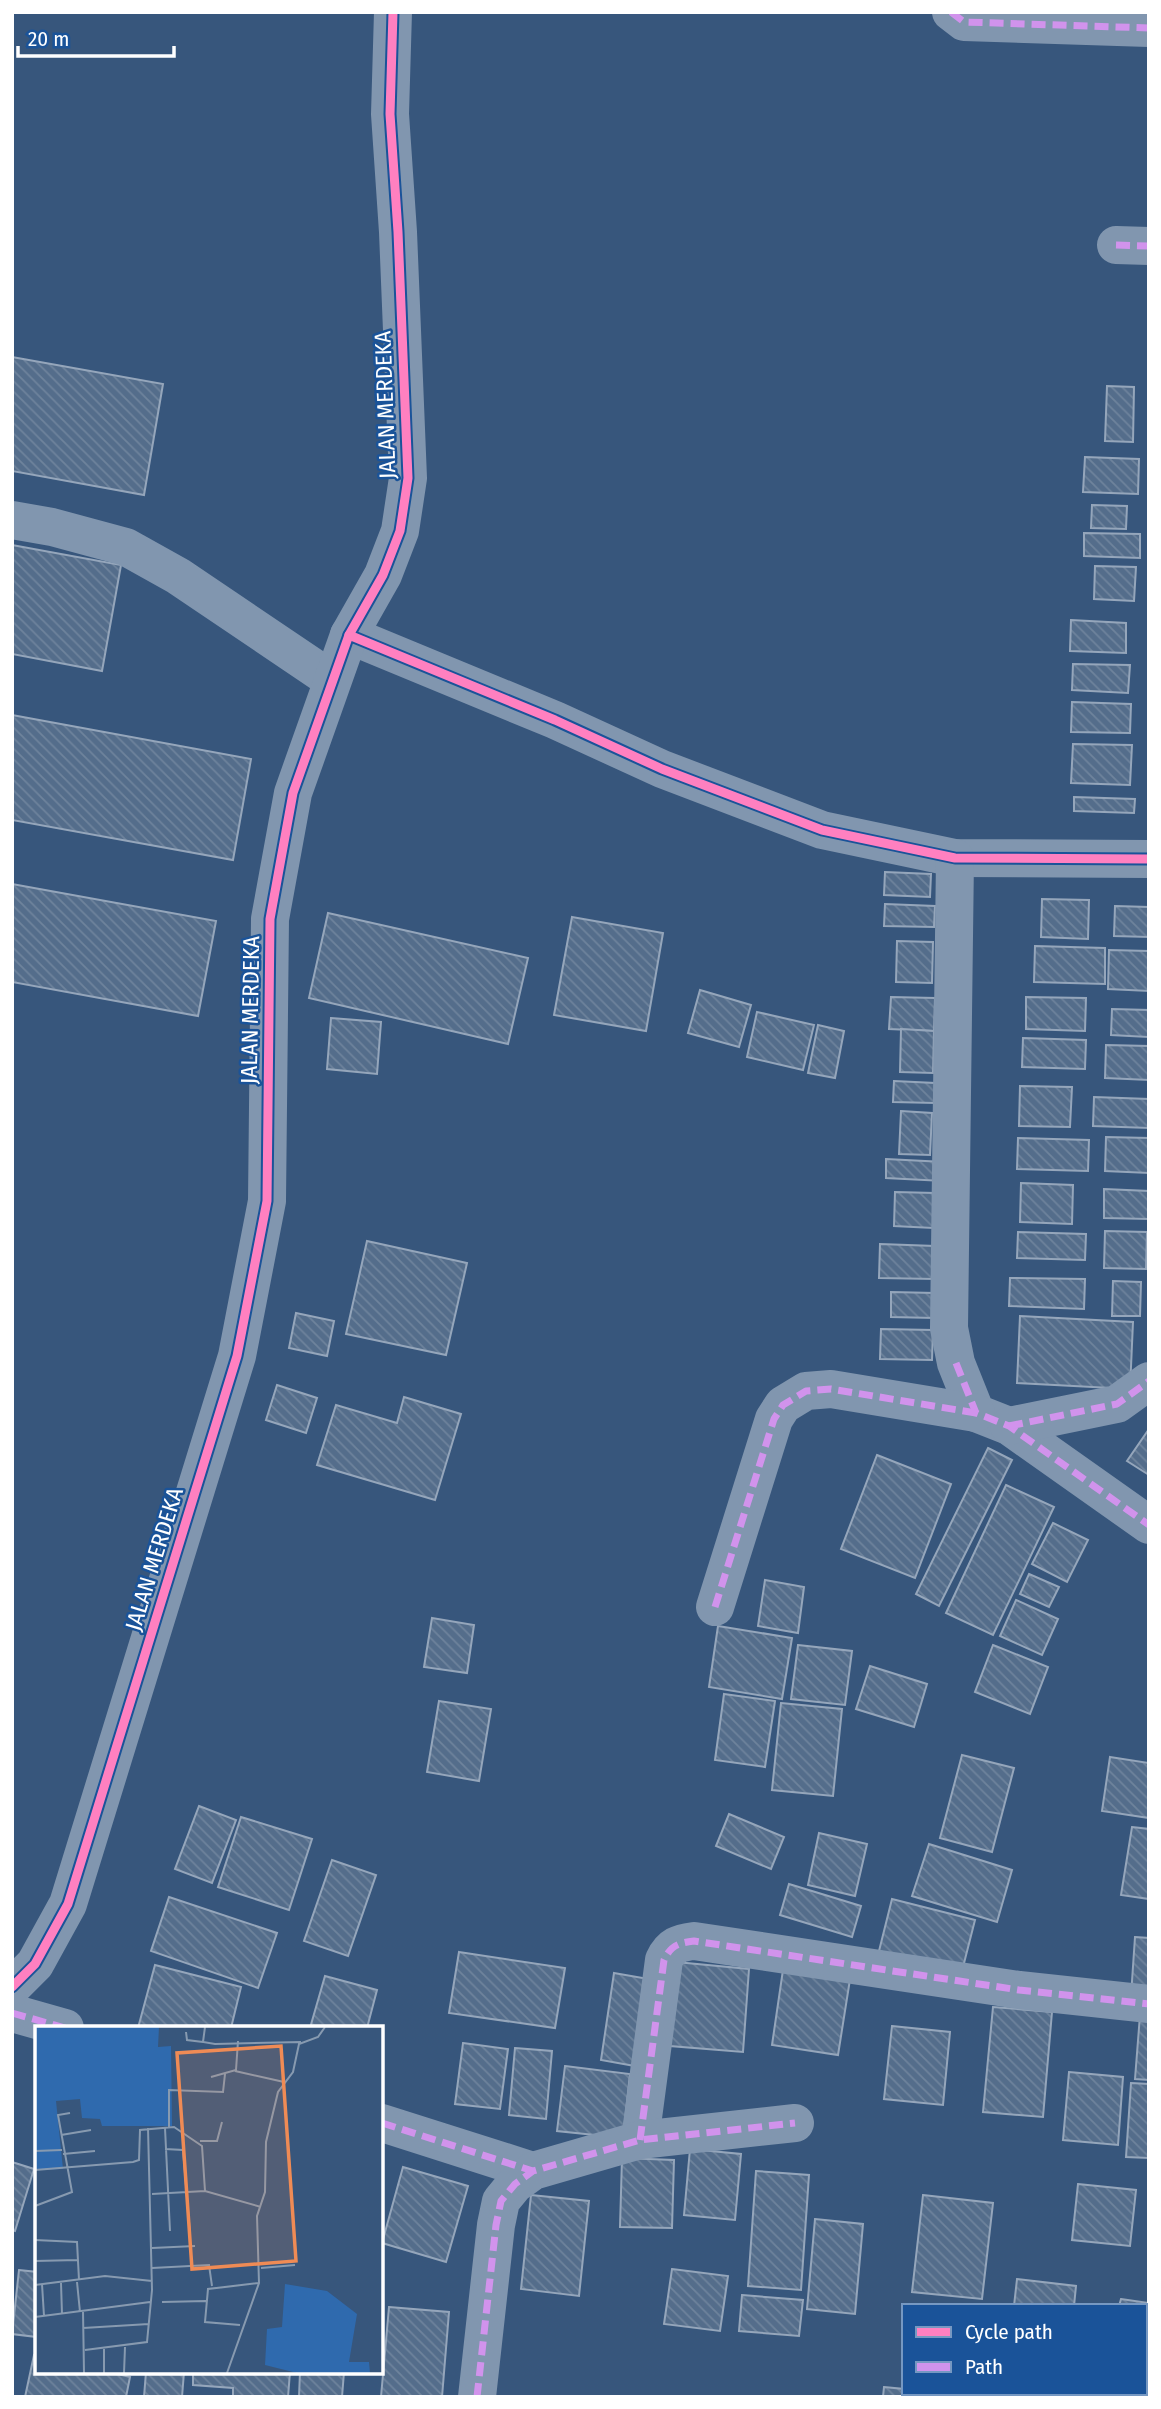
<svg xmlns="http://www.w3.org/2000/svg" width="1161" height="2409" font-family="'Fira Sans Condensed',sans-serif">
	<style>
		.building { fill: url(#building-back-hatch); stroke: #95a6bb; stroke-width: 2 }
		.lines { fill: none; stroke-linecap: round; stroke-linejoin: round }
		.minor { stroke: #8196af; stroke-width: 38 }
		.quiet { stroke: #d193ec; stroke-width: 7; stroke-dasharray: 14 7; stroke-linecap: butt }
		.cycleway-casing { stroke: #1a5399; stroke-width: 13 }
		.cycleway { stroke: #ff80c0; stroke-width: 9 }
		.labels { text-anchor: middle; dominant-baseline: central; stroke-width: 5; stroke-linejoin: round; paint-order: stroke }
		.street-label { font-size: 23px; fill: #fff; stroke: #1a5399 }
		.inset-road { fill: none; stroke: #879ab0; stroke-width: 2 }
		.view { fill: #ef8b55; fill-opacity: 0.15; stroke: #ef8b55; stroke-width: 3.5 }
		.inset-edge { fill: none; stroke: #fff; stroke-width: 3.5 }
	</style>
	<defs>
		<pattern id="building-back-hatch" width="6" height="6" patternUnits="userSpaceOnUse" patternTransform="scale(1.75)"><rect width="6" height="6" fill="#546d8b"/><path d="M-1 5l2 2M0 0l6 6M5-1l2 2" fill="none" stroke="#6e839c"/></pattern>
	</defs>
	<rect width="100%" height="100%" fill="#37567c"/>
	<!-- building -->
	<g class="building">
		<polygon points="12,357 163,384 144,495 12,471"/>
		<polygon points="1107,386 1134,387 1133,442 1105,441"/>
		<polygon points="1085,457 1139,459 1138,494 1083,492"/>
		<polygon points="1092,505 1127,506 1126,529 1091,528"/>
		<polygon points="1084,533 1140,534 1140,558 1084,556"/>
		<polygon points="12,545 121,565 102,671 12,654"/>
		<polygon points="1095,566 1136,567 1134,601 1094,599"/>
		<polygon points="1071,620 1126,623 1126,653 1070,651"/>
		<polygon points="1073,664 1130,665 1128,693 1072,690"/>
		<polygon points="1072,702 1131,704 1130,733 1071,732"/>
		<polygon points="12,715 251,759 233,860 12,820"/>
		<polygon points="1073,744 1132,745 1130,785 1071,783"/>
		<polygon points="1074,797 1135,799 1134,813 1074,811"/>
		<polygon points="885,872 931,874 930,897 884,895"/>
		<polygon points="12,884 216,921 198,1016 12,982"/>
		<polygon points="1042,899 1089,900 1088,939 1041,937"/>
		<polygon points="885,904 935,906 934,927 884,926"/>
		<polygon points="1115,906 1149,907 1149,937 1114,936"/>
		<polygon points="328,913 528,958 508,1044 309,998"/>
		<polygon points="572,917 663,933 646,1031 554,1015"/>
		<polygon points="897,941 933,942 932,983 896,982"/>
		<polygon points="1035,946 1105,948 1105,984 1034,982"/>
		<polygon points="1109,950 1149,951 1149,991 1108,989"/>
		<polygon points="700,990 751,1005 739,1047 688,1033"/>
		<polygon points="891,997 935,998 934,1031 889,1029"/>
		<polygon points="1026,997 1086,998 1085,1031 1026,1029"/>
		<polygon points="1112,1009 1149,1010 1148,1037 1111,1035"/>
		<polygon points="757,1012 814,1025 803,1070 747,1057"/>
		<polygon points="331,1018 381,1022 377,1074 327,1069"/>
		<polygon points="818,1025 844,1031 835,1078 808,1073"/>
		<polygon points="901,1029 934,1031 933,1073 900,1072"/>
		<polygon points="1023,1038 1086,1040 1085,1069 1022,1067"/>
		<polygon points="1106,1045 1149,1046 1149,1080 1105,1078"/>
		<polygon points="894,1081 935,1083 935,1103 893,1102"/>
		<polygon points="1020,1086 1072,1087 1070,1127 1019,1126"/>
		<polygon points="1094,1097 1149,1099 1149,1128 1093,1126"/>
		<polygon points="901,1111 932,1113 930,1155 899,1154"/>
		<polygon points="1106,1137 1149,1138 1149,1173 1105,1171"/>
		<polygon points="1018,1138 1089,1140 1088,1171 1017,1169"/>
		<polygon points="886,1159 944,1162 943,1181 886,1178"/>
		<polygon points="1021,1183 1073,1185 1072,1224 1020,1222"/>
		<polygon points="1104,1189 1149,1191 1149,1219 1104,1218"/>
		<polygon points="895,1192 935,1193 933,1228 894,1226"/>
		<polygon points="1105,1231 1147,1232 1146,1269 1104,1268"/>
		<polygon points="1018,1232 1086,1234 1085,1260 1017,1258"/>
		<polygon points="367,1241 467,1263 446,1355 346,1334"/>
		<polygon points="880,1244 935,1246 935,1279 879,1278"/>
		<polygon points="1010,1278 1085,1279 1084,1309 1009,1306"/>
		<polygon points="1113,1281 1141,1282 1140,1316 1112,1316"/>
		<polygon points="891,1292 935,1293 934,1318 891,1317"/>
		<polygon points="296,1313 334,1321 327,1356 289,1348"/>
		<polygon points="1020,1316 1133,1322 1130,1389 1017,1383"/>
		<polygon points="881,1329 933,1330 932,1360 880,1359"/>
		<polygon points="277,1385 317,1398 306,1433 266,1420"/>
		<polygon points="404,1397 461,1414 435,1500 317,1465 336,1405 397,1423"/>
		<polygon points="1149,1429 1149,1475 1127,1461"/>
		<polygon points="988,1448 1012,1460 939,1606 916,1594"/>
		<polygon points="877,1455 951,1484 915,1578 841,1549"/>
		<polygon points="1006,1485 1054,1507 993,1635 946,1613"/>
		<polygon points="1053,1523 1088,1540 1067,1582 1032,1564"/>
		<polygon points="1029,1574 1059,1587 1049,1607 1020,1594"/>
		<polygon points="765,1580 804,1587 798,1633 758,1626"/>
		<polygon points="1016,1600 1058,1619 1042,1655 1000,1636"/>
		<polygon points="432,1618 474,1625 467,1673 424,1667"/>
		<polygon points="718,1626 792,1638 782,1699 709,1687"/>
		<polygon points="798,1645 852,1651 845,1705 791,1699"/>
		<polygon points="993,1645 1048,1667 1030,1714 975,1692"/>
		<polygon points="870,1666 927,1684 914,1727 856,1709"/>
		<polygon points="724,1694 775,1701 765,1767 715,1760"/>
		<polygon points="439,1701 491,1709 479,1781 427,1772"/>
		<polygon points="781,1703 842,1709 833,1796 772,1790"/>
		<polygon points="962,1755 1014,1768 992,1852 940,1838"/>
		<polygon points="1110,1757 1149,1763 1149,1818 1102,1811"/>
		<polygon points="199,1806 236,1820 212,1883 175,1869"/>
		<polygon points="729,1814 784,1837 771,1869 716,1846"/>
		<polygon points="241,1817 312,1839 289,1910 218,1887"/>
		<polygon points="1132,1827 1149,1829 1149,1899 1121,1895"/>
		<polygon points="819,1833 867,1844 855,1896 808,1885"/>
		<polygon points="929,1844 1012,1870 997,1922 912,1896"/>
		<polygon points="332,1860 376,1875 348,1956 304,1941"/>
		<polygon points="789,1884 861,1906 852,1937 780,1915"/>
		<polygon points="169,1897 277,1933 258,1988 151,1951"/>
		<polygon points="892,1899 975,1920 962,1971 879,1951"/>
		<polygon points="1135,1937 1149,1938 1149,1997 1131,1996"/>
		<polygon points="459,1952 565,1968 555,2028 449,2013"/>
		<polygon points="676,1962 749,1969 743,2052 670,2046"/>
		<polygon points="784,1963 851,1973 838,2055 772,2045"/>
		<polygon points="155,1965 241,1987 231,2028 138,2028"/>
		<polygon points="614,1973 660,1981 646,2068 601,2060"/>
		<polygon points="325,1976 377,1990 367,2028 310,2028"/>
		<polygon points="993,2007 1052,2012 1043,2117 983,2112"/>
		<polygon points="1140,2015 1149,2016 1149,2080 1135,2079"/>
		<polygon points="892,2026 950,2032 943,2105 884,2099"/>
		<polygon points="463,2043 508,2049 500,2109 455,2104"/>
		<polygon points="515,2048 552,2051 546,2119 509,2115"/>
		<polygon points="565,2066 630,2074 623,2138 557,2131"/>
		<polygon points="1069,2072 1123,2077 1118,2145 1063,2140"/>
		<polygon points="1131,2083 1149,2084 1149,2158 1126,2157"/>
		<polygon points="690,2149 741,2154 735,2220 684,2215"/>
		<polygon points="622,2158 674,2160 672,2228 620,2227"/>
		<polygon points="12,2162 34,2169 15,2231 12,2230"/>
		<polygon points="403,2167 468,2186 446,2262 382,2243"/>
		<polygon points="756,2171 809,2175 801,2290 748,2286"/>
		<polygon points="1078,2184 1136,2190 1130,2246 1072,2240"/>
		<polygon points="531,2195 589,2201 579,2296 521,2289"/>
		<polygon points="923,2195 993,2203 982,2299 912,2292"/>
		<polygon points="815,2219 863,2224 855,2314 807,2309"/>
		<polygon points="672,2269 728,2276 720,2331 664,2324"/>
		<polygon points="19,2270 37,2272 37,2337 12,2334"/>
		<polygon points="1017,2279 1076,2286 1074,2306 1014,2306"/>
		<polygon points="742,2295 803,2300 799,2336 739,2331"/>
		<polygon points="1121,2299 1149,2303 1149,2381 1145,2380 1145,2306 1119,2306"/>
		<polygon points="389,2307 449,2312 442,2397 381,2397"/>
		<polygon points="34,2355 37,2356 37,2372 110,2372 130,2377 126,2397 25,2397"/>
		<polygon points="146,2372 184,2372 182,2397 144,2397"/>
		<polygon points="193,2372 290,2372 288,2397 233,2397 233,2388 193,2385"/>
		<polygon points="300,2372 344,2372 342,2397 299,2397"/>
		<polygon points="884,2387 904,2389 904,2393 929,2393 929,2397 883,2397"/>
	</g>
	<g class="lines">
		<!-- minor -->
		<g class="minor">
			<polyline points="951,12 964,22 1149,28"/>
			<polyline points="1116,245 1149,246"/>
			<polyline points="12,520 52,527 126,547 178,576 332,680"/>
			<polyline points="349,635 555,720 662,769 822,830 955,858 1149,859"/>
			<polyline points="955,858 949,1328 956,1363 976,1413 1009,1426 1149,1525"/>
			<polyline points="1009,1426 1117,1404 1149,1381"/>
			<polyline points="715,1607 774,1419 783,1405 806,1391 831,1389 976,1413"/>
			<polyline points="12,1987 35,1964 68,1904 237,1356 267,1201 270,919 293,793 349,635 383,575 400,531 408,478 398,232 390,114 393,12"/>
			<polyline points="12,2013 65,2028"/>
			<polyline points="382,2123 533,2171"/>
			<path d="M640 2140 664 1960C671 1945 679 1943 694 1941L1019 1990 1149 2004"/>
			<polyline points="477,2397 496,2225 501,2201 515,2184 533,2171 640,2140 795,2123"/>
		</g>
		<!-- quiet -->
		<g class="quiet">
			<polyline points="951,12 964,22 1149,28"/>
			<polyline points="1116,245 1149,246"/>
			<polyline points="956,1363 976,1413 1009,1426 1149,1525"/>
			<polyline points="1009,1426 1117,1404 1149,1381"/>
			<polyline points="715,1607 774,1419 783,1405 806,1391 831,1389 976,1413"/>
			<polyline points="12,2013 65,2028"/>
			<polyline points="382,2123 533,2171"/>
			<path d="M640 2140 664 1960C671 1945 679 1943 694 1941L1019 1990 1149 2004"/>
			<polyline points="477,2397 496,2225 501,2201 515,2184 533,2171 640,2140 795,2123"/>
		</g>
		<!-- cycleway casing -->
		<g class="cycleway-casing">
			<g id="cycleway">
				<polyline points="349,635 555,720 662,769 822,830 955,858 1149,859"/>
				<polyline points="12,1987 35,1964 68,1904 237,1356 267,1201 270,919 293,793 349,635 383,575 400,531 408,478 398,232 390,114 393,12"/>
			</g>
		</g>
		<!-- cycleway -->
		<use href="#cycleway" class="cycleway"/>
	</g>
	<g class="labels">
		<!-- street labels -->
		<g class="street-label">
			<text transform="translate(385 405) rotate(-92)">JALAN MERDEKA</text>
			<text transform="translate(250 1010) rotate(-89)">JALAN MERDEKA</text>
			<text transform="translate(154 1559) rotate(-73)">JALAN MERDEKA</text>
		</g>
	</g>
	<!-- overview -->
	<g transform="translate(35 2026)">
		<rect width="348" height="348" fill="#37567c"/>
		<path d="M0 1H124L123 21 136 20 137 100H67L65 93 47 92 45 73 21 75 28 143 0 144ZM250 258 292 265 322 288 314 336H334L335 347H262L230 339 232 303 247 301Z" fill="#2f6aae"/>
		<path class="inset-road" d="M170 1 168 16 180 18 266 16M151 6 152 14 168 16M200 45 249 56M176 51 201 44 203 15M134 101V64L188 66 190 48M130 102 135 205M26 109 56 104M165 115H182L187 96M130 123 148 124 155 207M0 125 27 124M28 128 60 125M0 144 98 136 104 134 105 104 139 101 167 120 170 165M117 168 170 165 226 181M0 180 37 166 23 89 35 87M0 214 42 216 44 254M117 222 160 220M0 235 43 234M117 242 174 239 177 260M226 242 260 239M42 256 45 286M26 257 27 288M7 258 9 290M0 259 70 250 117 255M127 276 171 275M48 285 49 347M0 291 115 276M205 299 170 296 173 263 224 257M48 302 114 298M50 324 112 316 117 264 113 102M69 347V323M89 347 90 321M192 347 224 257 222 190 230 166 231 116 243 66 258 46 264 18 283 11 290 1"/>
		<path class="view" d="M246 20 261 235 157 243 142 27Z"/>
		<rect width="348" height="348" class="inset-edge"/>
	</g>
	<!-- border -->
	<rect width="1161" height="2409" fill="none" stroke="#ffffff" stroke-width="28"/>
	<!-- legend -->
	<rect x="902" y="2304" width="245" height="91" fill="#1a5399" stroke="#7698c2" stroke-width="2"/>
	<rect x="916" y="2327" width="35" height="10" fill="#ff80c0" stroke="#7698c2" stroke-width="2"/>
	<text x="965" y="2339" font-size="21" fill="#ffffff">Cycle path</text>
	<rect x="916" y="2362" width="35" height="10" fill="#d193ec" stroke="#7698c2" stroke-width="2"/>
	<text x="965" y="2374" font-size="21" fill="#ffffff">Path</text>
	<!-- scale -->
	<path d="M18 46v10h156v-10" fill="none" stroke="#ffffff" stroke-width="3.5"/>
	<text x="28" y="46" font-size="21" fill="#ffffff" stroke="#1a5399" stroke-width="5" paint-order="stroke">20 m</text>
</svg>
